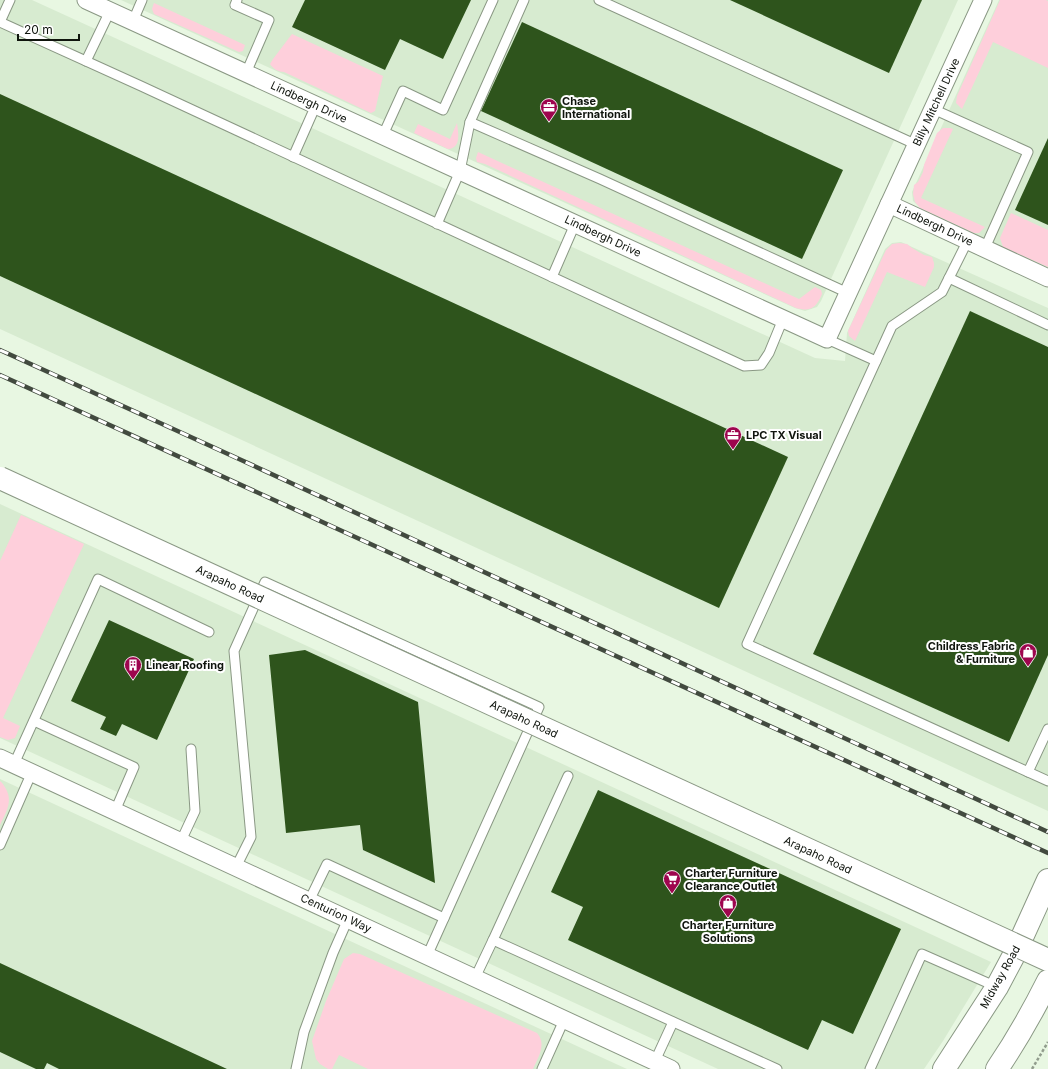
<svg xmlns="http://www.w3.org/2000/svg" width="1048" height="1069" font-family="Inter,sans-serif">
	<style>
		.built { fill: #d7ebd0 }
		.green { fill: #fecfdb }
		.building { fill: #2e541c }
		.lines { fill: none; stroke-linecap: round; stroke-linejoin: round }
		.lane-casing { stroke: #8a9884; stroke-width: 11 }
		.street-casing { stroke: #8a9884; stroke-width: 19 }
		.secondary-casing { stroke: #8a9884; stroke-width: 24 }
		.path { stroke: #919c8d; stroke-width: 2.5; stroke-dasharray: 3 2; stroke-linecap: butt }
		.lane { stroke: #fff; stroke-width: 9 }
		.street { stroke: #fff; stroke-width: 17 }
		.secondary { stroke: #fff; stroke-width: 22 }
		.rail-casing { stroke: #424a3f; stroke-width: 4.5 }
		.rail { stroke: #fff; stroke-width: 3; stroke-dasharray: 9; stroke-linecap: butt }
		.secondary-bridge-casing { stroke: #8a9884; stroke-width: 24; stroke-linecap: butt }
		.secondary-bridge { stroke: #fff; stroke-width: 22 }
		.labels { text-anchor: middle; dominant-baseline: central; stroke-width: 4; stroke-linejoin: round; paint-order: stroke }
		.poi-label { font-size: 11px; font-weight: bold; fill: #0f140d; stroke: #fff; text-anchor: start }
		.street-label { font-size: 11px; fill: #0f140d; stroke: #fff }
	</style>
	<rect width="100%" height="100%" fill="#e8f7e2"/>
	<!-- built -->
	<g class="built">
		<polygon points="0,0 32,0 815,358 845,361 847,333 885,249 892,243 901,242 1048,308 1048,811 712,656 0,329"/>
		<polygon points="121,0 958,0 821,301 817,307 805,311 795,308"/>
		<polygon points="999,0 1048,0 1048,268 925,212 913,201 912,192"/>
		<polygon points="0,504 991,962 943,1041 924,1069 718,1069 0,738"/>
		<polygon points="0,779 592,1053 627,1069 0,1069"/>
	</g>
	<!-- green -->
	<g class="green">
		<polygon points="1000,0 1046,0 1048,1 1048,68 993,42 962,109 956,103 957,96"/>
		<polygon points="154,3 245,45 243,51 239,52 154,14 152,9"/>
		<path d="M292 34 383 76 375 111 371 113 284 72C279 72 273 69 270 64L273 59Z"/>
		<path d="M457 123C458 132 462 148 448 149L414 133 418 124 450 139Z"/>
		<polygon points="943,128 950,128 953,129 921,198 985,227 979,233 974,233 920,208 915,202 913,194 914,185 918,182 923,172 924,165 937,133"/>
		<path d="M478 152 799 299 815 287 821 290 822 294C816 308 811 312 796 308L485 164 477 162 476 158Z"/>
		<polygon points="1011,213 1048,230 1048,267 1003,247 1000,238"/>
		<polygon points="899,243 907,244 912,248 924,255 932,257 934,263 934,267 925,287 887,272 855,341 849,336 848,331 886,250 892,244"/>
		<polygon points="21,515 84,544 3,718 20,726 15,738 8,740 0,737 0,561"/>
		<path d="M0 781C3 783 4 786 6 789 13 802 6 812 0 825Z"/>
		<path d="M353 953 360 954 537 1033C547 1044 538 1058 533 1069H368L339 1055 332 1069H328L320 1064 316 1059 312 1041 326 1001 344 959Z"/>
	</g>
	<!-- building -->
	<g class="building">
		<polygon points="305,0 471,0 443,59 400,39 385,70 292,27"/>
		<polygon points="730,0 922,0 889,73"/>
		<polygon points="522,22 843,170 802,259 481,111"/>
		<polygon points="0,94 788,457 719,608 0,276"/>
		<polygon points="1048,138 1048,225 1015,210"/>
		<polygon points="970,311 1048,347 1048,655 1009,742 813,654"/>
		<polygon points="109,620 194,659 157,740 122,724 116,736 100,729 106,717 71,701"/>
		<polygon points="305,650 418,702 435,883 363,850 360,825 286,833 269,655"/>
		<polygon points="598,790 901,929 853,1034 822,1020 808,1050 568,940 583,907 551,892"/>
		<polygon points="0,963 227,1069 59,1069 47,1063 44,1069 36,1069 0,1052"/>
	</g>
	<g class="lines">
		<!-- lane casing -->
		<g class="lane-casing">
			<g id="lane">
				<polyline points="237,0 235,5 269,20 246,73"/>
				<polyline points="599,0 917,145"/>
				<polyline points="133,21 142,0"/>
				<polyline points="0,22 141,86 744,366 761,365 769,353 783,319"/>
				<polyline points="0,22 10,0"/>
				<polyline points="86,61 110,11"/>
				<polyline points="933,109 1028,152 985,248"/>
				<polyline points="470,122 600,179 848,293"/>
				<polyline points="383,135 403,91 443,110 493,0"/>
				<polyline points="293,157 316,105"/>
				<polyline points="437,224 460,171 470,122 524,0"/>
				<polyline points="968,240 942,292 892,326 747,644 1048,781"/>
				<polyline points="552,277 575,224"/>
				<polyline points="949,278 1048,325"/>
				<polyline points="827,339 876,361"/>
				<polyline points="34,721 134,767 115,811"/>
				<polyline points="14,764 98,579 209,632"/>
				<polyline points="1028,772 1048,729"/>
				<polyline points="568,776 493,940 777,1069"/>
				<polyline points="181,841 195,811 191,749"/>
				<polyline points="0,845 32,772"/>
				<polyline points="236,867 251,837 234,651 265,582 539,707 427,956"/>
				<polyline points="309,901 327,864 444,918"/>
				<polyline points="475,978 493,940"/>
				<polyline points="655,1061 673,1022"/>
				<polyline points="296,1069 304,1032 333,953 348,919"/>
				<polyline points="542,1069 564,1020"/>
				<polyline points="870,1069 922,954 997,987"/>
			</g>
		</g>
		<!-- street casing -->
		<g class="street-casing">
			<g id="street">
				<polyline points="86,0 827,339 983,0"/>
				<polyline points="889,204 1048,278"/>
				<polyline points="0,758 671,1069"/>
			</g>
		</g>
		<!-- secondary casing -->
		<g class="secondary-casing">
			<g id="secondary">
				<polyline points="944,1069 997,987 1014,955 1048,880"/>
				<path d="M997 1069C1016 1041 1033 1011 1048 981"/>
			</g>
		</g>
		<!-- path -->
		<polyline class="path" points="1032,1069 1048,1042"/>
		<!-- lane -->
		<use href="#lane" class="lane"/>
		<!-- street -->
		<use href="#street" class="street"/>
		<!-- secondary -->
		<use href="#secondary" class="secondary"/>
		<!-- rail casing -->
		<g class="rail-casing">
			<g id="rail">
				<polyline points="0,350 239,459 1048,832"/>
				<polyline points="0,375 1048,853"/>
			</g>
		</g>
		<!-- rail -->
		<use href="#rail" class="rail"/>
		<!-- secondary-bridge casing -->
		<g class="secondary-bridge-casing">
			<polyline id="secondary-bridge" points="0,478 1048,960"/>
		</g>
		<!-- secondary-bridge -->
		<use href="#secondary-bridge" class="secondary-bridge"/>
	</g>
	<!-- icons -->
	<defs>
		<g id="office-pin" transform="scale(0.9)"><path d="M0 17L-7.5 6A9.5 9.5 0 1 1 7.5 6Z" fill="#9e054e" stroke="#fff"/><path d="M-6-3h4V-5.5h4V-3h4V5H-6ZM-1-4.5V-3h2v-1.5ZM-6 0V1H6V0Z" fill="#fff"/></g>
		<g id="shop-pin" transform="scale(0.9)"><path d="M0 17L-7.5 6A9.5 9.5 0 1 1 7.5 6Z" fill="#9e054e" stroke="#fff"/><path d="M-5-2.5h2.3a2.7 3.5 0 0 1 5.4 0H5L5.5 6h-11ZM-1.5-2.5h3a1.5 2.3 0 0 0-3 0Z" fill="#fff"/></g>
		<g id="building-pin" transform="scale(0.9)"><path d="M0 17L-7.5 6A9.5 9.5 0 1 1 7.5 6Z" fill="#9e054e" stroke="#fff"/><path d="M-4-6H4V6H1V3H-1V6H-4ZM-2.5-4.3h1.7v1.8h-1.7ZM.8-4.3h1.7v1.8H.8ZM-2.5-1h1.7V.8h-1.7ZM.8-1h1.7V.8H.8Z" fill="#fff"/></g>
		<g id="supermarket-pin" transform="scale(0.9)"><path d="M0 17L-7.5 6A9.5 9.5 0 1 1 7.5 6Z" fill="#9e054e" stroke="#fff"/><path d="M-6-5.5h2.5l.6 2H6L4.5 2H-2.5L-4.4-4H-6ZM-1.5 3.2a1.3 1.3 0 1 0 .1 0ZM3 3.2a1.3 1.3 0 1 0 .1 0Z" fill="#fff"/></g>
	</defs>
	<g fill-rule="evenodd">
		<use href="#office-pin" x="549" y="107"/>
		<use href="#office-pin" x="733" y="435"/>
		<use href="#shop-pin" x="1028" y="652"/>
		<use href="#building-pin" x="133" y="665"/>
		<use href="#supermarket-pin" x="672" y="879"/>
		<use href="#shop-pin" x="728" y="903"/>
	</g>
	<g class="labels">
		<!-- poi labels -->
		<g class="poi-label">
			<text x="562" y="101">Chase<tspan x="562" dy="13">International</tspan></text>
			<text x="746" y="435">LPC TX Visual</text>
			<text x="1015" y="646" text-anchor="end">Childress Fabric<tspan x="1015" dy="13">&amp; Furniture</tspan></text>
			<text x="146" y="665">Linear Roofing</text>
			<text x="685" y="873">Charter Furniture<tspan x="685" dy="13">Clearance Outlet</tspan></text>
			<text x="728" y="925" text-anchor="middle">Charter Furniture<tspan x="728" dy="13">Solutions</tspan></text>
		</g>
		<!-- street labels -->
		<g class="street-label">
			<text transform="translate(309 102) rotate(25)">Lindbergh Drive</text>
			<text transform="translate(936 102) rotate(-65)">Billy Mitchell Drive</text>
			<text transform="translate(935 225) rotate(25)">Lindbergh Drive</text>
			<text transform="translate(603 236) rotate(25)">Lindbergh Drive</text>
			<text transform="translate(230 584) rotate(25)">Arapaho Road</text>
			<text transform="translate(524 719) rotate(25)">Arapaho Road</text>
			<text transform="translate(818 855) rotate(25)">Arapaho Road</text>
			<text transform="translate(336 913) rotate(25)">Centurion Way</text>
			<text transform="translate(1000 977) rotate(-61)">Midway Road</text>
		</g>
	</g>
	<!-- scale -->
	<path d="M18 34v6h61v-6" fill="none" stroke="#0f140d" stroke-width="2"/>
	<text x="24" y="34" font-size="12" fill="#0f140d" stroke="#ffffff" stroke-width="3" paint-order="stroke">20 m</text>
</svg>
